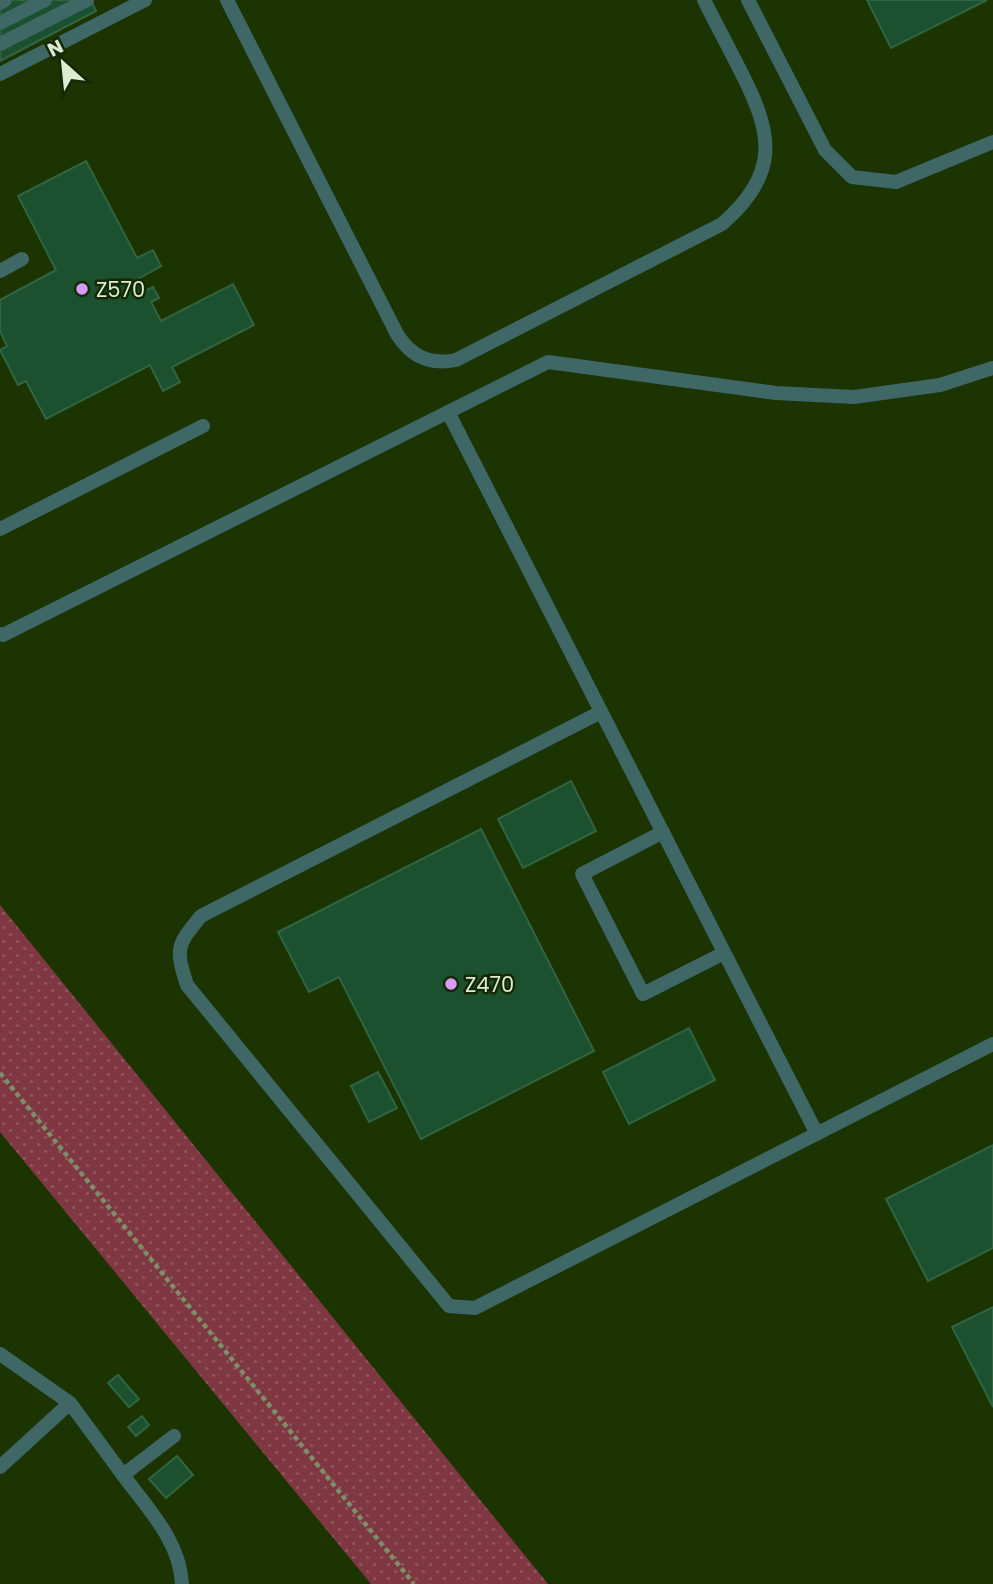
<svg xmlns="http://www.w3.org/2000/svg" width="993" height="1584" font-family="Poppins,sans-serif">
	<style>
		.grass { fill: url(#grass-dots) }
		.building { fill: #1b512f; stroke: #316542; stroke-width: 2 }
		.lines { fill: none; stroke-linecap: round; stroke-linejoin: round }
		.path { stroke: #7b906a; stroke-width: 4.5; stroke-dasharray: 5 3.5; stroke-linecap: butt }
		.service { stroke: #3e6766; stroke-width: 14 }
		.poi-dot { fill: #d79bf9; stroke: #152804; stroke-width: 2.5 }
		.labels { text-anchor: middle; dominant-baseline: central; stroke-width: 5; stroke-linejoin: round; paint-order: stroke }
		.poi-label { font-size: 21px; fill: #dbecd1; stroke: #152804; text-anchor: start }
	</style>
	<defs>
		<pattern id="grass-dots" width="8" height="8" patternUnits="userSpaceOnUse" patternTransform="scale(1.75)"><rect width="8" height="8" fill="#7f3842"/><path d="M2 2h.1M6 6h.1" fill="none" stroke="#91555c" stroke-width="1.8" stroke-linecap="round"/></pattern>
	</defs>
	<rect width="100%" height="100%" fill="#1b3402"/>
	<!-- grass -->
	<polygon class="grass" points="0,905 548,1584 371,1584 0,1132"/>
	<!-- building -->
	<g class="building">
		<polygon points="0,0 91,0 96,11 0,61"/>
		<polygon points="867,0 987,0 891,48"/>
		<polygon points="86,161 137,258 153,250 161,266 138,279 145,291 153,287 159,298 151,302 161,321 233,284 254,325 172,367 180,382 163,391 150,365 46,419 26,381 18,385 0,350 7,346 0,331 0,300 56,270 18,196"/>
		<polygon points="571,781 596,831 523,868 498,819"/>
		<polygon points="481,829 594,1051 421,1139 339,977 309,992 278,932"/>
		<polygon points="689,1028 715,1080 629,1124 603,1072"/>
		<polygon points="378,1072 397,1108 369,1122 351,1086"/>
		<polygon points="993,1145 993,1248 928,1281 886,1199"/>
		<polygon points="993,1307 993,1407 952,1327"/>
		<polygon points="118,1375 139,1399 129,1407 108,1383"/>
		<polygon points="142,1416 149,1425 136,1436 128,1427"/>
		<polygon points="177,1456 193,1475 166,1498 149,1479"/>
	</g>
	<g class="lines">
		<!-- path -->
		<polyline class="path" points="0,1073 414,1584"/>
		<!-- service -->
		<g class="service">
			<path d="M227 0 397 334C411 357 430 365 456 360L722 224C780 174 773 134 741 72 729 48 716 24 704 0"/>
			<polyline points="748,0 825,150 852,177 896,182 993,142"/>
			<polyline points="0,3 5,0"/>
			<polyline points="0,23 45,0"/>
			<polyline points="0,44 87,0"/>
			<polyline points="0,74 145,0"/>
			<polyline points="0,271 22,259"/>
			<polyline points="448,412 817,1134"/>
			<polyline points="0,529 203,426"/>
			<polyline points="0,634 3,635 548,362 776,393 854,397 940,385 993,368"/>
			<path d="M601 712 201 916C177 945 175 948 187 985L449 1306 475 1308 993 1044"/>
			<polyline points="663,832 582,874 643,994 724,953"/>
			<polyline points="0,1354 70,1403 123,1475 174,1436"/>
			<polyline points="0,1467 70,1403"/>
			<path d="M123 1475C148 1509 180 1541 182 1584"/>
		</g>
	</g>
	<!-- markers -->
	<g class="poi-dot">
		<circle cx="82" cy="289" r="7"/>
		<circle cx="451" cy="984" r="7"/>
	</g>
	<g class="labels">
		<!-- poi labels -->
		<g class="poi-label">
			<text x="96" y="289">Z570</text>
			<text x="465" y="984">Z470</text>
		</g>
	</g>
	<!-- north arrow -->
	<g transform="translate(63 63) rotate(333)" stroke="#152804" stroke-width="5" paint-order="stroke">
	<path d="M0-5L12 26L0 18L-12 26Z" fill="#dbecd1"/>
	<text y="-10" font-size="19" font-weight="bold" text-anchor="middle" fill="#dbecd1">N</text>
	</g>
</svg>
